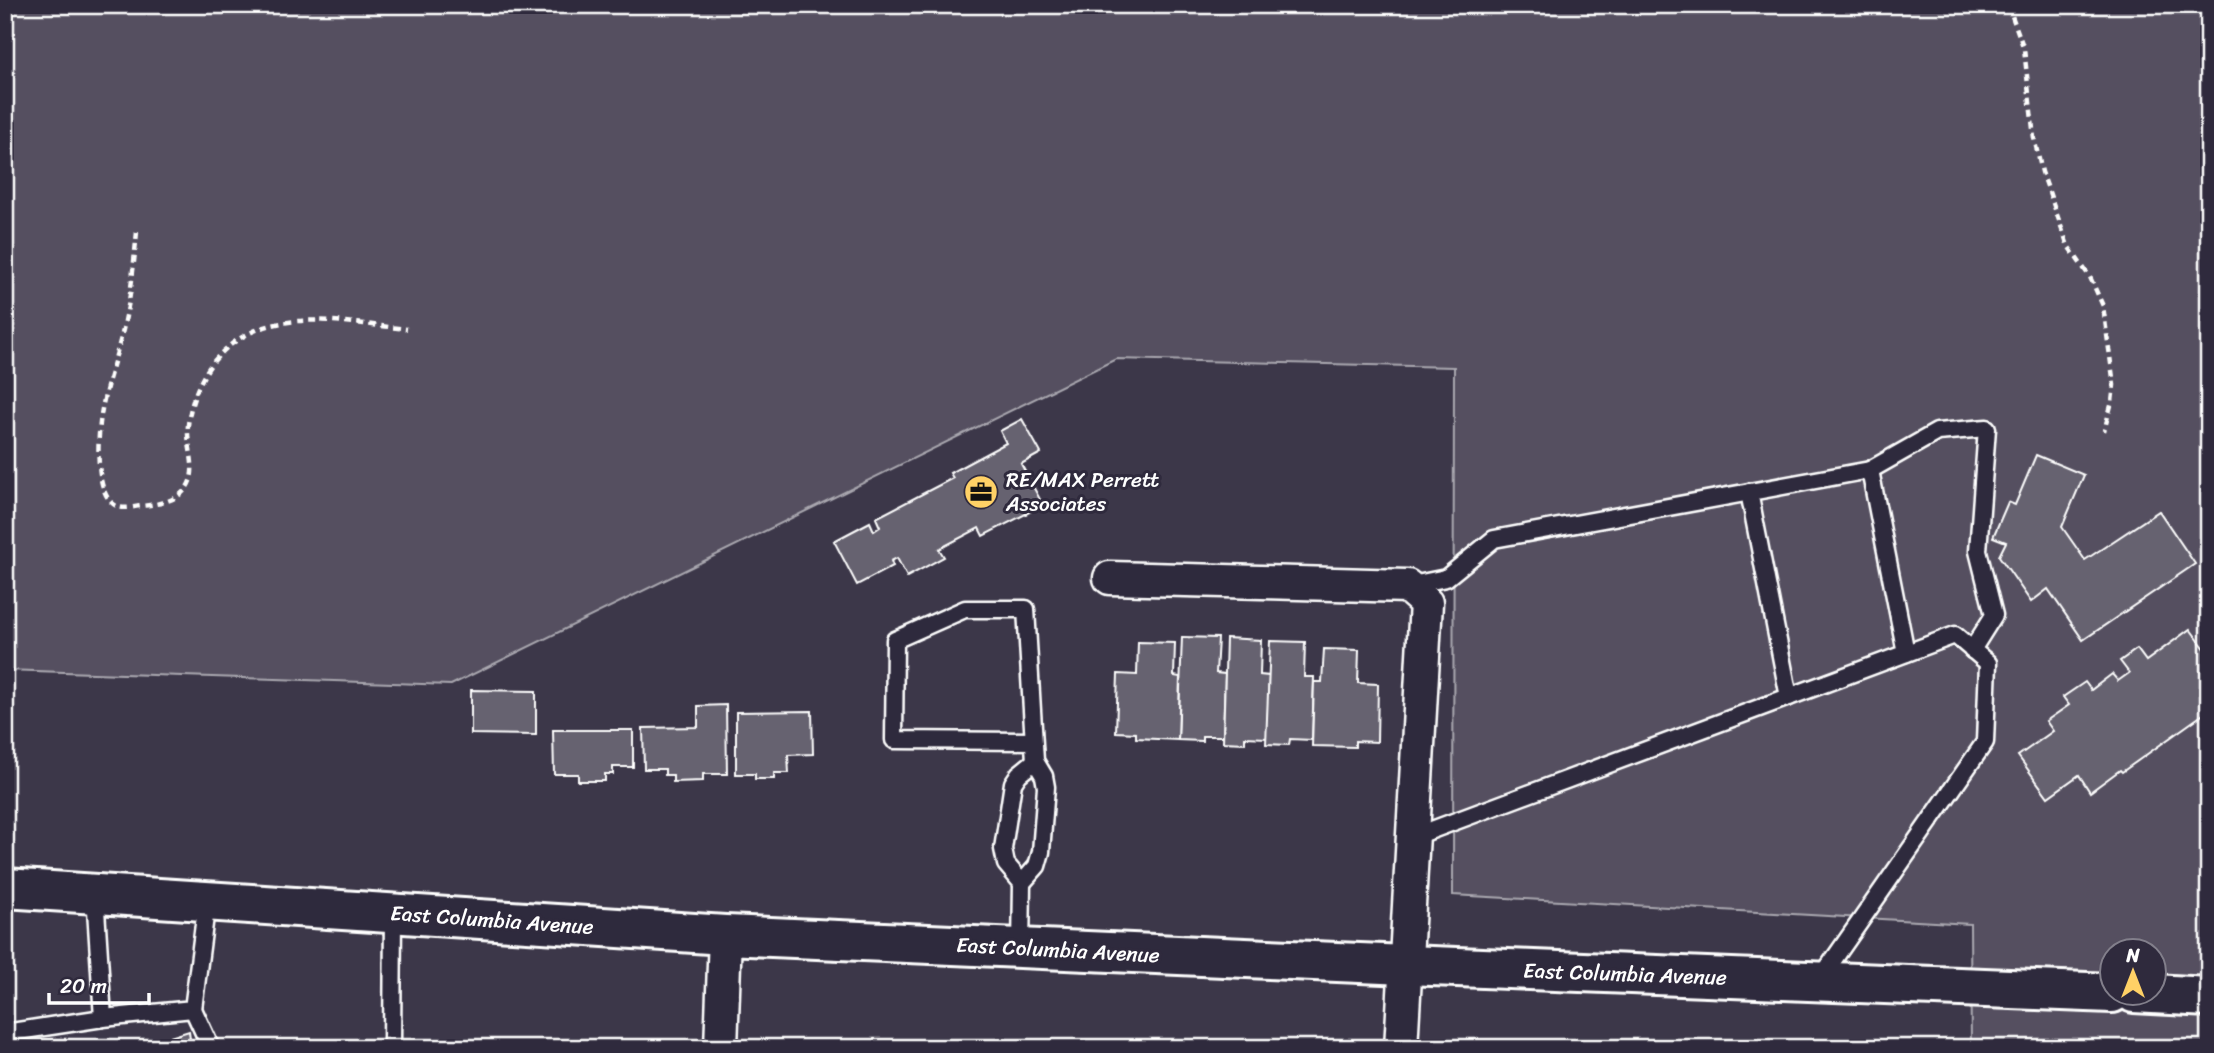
<svg xmlns="http://www.w3.org/2000/svg" width="2214" height="1053" font-family="Sriracha,sans-serif">
	<style>
		.green { fill: #555060; stroke: #aaa8b0; stroke-width: 2; fill-rule: evenodd }
		.building { fill: #666270; stroke: #fff; stroke-width: 2 }
		.lines { fill: none; stroke-linecap: round; stroke-linejoin: round }
		.service-casing { stroke: #fff; stroke-width: 21 }
		.minor-casing { stroke: #fff; stroke-width: 37 }
		.primary-casing { stroke: #fff; stroke-width: 44 }
		.path { stroke: #fff; stroke-width: 4.5; stroke-dasharray: 7 5; stroke-linecap: butt }
		.service { stroke: #2f2a3d; stroke-width: 16 }
		.minor { stroke: #2f2a3d; stroke-width: 32 }
		.primary { stroke: #2f2a3d; stroke-width: 38 }
		.labels { text-anchor: middle; dominant-baseline: central; stroke-width: 6; stroke-linejoin: round; paint-order: stroke }
		.poi-label { font-size: 21px; fill: #fff; stroke: #2f2a3d; text-anchor: start }
		.street-label { font-size: 21px; fill: #fff; stroke: #2f2a3d }
	</style>
	<rect width="100%" height="100%" fill="#3c3749"/>
	<filter id="ink" filterUnits="userSpaceOnUse"><feTurbulence type="fractalNoise" baseFrequency=".0143" numOctaves="2"/><feDisplacementMap in="SourceGraphic" scale="14" xChannelSelector="R" yChannelSelector="G"/><feConvolveMatrix kernelMatrix="1 2 1 2 8 2 1 2 1" color-interpolation-filters="sRGB"/></filter>
	<g filter="url(#ink)">
		<!-- green -->
		<path class="green" d="M5 5H2209V1048H1971L1970 924 1453 895 1454 367 1116 359 451 685 5 670ZM2112 951H2154V993H2112Z"/>
		<!-- building -->
		<g class="building">
			<polygon points="1022,419 1041,453 1021,464 1043,505 983,536 979,528 939,549 944,557 907,577 897,558 891,561 893,566 857,585 834,541 870,522 874,531 880,527 876,518 953,478 950,473 1006,443 1000,431"/>
			<polygon points="2036,455 2084,475 2062,527 2085,560 2159,511 2195,564 2083,640 2048,589 2031,602 1999,556 2006,542 1993,537 2008,502 2015,505"/>
			<polygon points="2190,629 2209,654 2209,710 2122,772 2120,770 2090,792 2079,775 2048,797 2018,756 2053,731 2046,721 2069,705 2063,697 2085,682 2091,690 2112,674 2118,681 2129,673 2120,661 2137,649 2146,661"/>
			<polygon points="1182,637 1218,638 1216,673 1225,674 1223,736 1202,736 1202,741 1178,740"/>
			<polygon points="1226,638 1261,640 1260,675 1269,676 1267,738 1245,737 1245,743 1223,742"/>
			<polygon points="1270,641 1305,642 1304,677 1314,677 1312,740 1290,739 1289,745 1266,744"/>
			<polygon points="1138,642 1175,643 1174,676 1180,677 1178,740 1136,738 1136,733 1116,732 1118,674 1137,675"/>
			<polygon points="1324,649 1359,650 1358,683 1378,684 1377,742 1355,741 1355,747 1312,746 1314,682 1322,682"/>
			<polygon points="471,690 536,691 536,735 471,734"/>
			<polygon points="726,705 727,774 703,774 703,781 673,782 673,775 665,775 665,769 644,769 643,728 698,727 698,706"/>
			<polygon points="812,711 813,754 788,755 789,773 774,773 774,779 755,779 755,774 736,774 736,712"/>
			<polygon points="553,730 633,730 633,767 613,767 613,774 605,774 605,781 578,781 578,774 554,774"/>
			<polygon points="189,1031 191,1048 135,1048"/>
		</g>
		<g class="lines">
			<!-- service casing -->
			<g class="service-casing">
				<g id="service">
					<polyline points="1870,470 1937,432 1987,428 1978,551 1994,615 1972,650"/>
					<polyline points="1749,492 1789,697"/>
					<polyline points="1407,586 1446,578 1494,539 1870,470 1906,653"/>
					<polyline points="1413,837 1955,635 1988,663 1985,742 1820,979"/>
					<polyline points="1022,883 1037,866 1041,852 1046,787 1044,776 1035,761 1026,609 965,609 895,640 894,740 1033,741"/>
					<polyline points="1021,949 1022,883 1006,864 1003,849 1013,783 1019,774 1035,761"/>
					<polyline points="193,1009 211,1048"/>
					<polyline points="103,1018 193,1009 207,901"/>
					<polyline points="5,1033 103,1018 95,894"/>
					<polyline points="392,1048 393,914"/>
				</g>
			</g>
			<!-- minor casing -->
			<g class="minor-casing">
				<g id="minor">
					<polyline points="1110,578 1407,586 1426,603 1401,1048"/>
					<polyline points="721,1048 725,935"/>
				</g>
			</g>
			<!-- primary casing -->
			<g class="primary-casing">
				<g id="primary">
					<polyline points="5,888 725,935 1406,965 2112,993"/>
					<polyline points="2134,993 2209,997"/>
				</g>
			</g>
			<!-- path -->
			<g class="path">
				<polyline points="2008,5 2024,49 2034,138 2042,172 2068,246 2090,277 2103,306 2114,385 2112,402 2104,431"/>
				<path d="M137 232C134 260 132 289 126 316 120 347 108 377 102 409 98 430 92 499 119 507 125 509 134 507 140 506 154 505 174 502 184 491 201 472 186 448 188 425 190 405 198 383 210 366 258 302 338 322 407 329"/>
			</g>
			<!-- service -->
			<use href="#service" class="service"/>
			<!-- minor -->
			<use href="#minor" class="minor"/>
			<!-- primary -->
			<use href="#primary" class="primary"/>
		</g>
	</g>
	<!-- icons -->
	<defs>
		<g id="office-disc" transform="scale(1.75)"><circle r="9.5" fill="#ffd166" stroke="#2f2a3d"/><path d="M-6-3h4V-5.5h4V-3h4V5H-6ZM-1-4.5V-3h2v-1.5ZM-6 0V1H6V0Z" fill="#111"/></g>
	</defs>
	<g fill-rule="evenodd">
		<use href="#office-disc" x="981" y="492"/>
	</g>
	<g class="labels">
		<!-- poi labels -->
		<g class="poi-label">
			<text x="1006" y="480">RE/MAX Perrett<tspan x="1006" dy="24">Associates</tspan></text>
		</g>
		<!-- street labels -->
		<g class="street-label">
			<text transform="translate(492 920) rotate(4)">East Columbia Avenue</text>
			<text transform="translate(1058 950) rotate(3)">East Columbia Avenue</text>
			<text transform="translate(1625 974) rotate(2)">East Columbia Avenue</text>
		</g>
	</g>
	<!-- margin -->
	<rect width="2214" height="1053" fill="none" stroke="#2f2a3d" stroke-width="28"/>
	<rect x="14" y="14" width="2186" height="1025" fill="none" stroke="#fff" stroke-width="2.5" filter="url(#ink)"/>
	<!-- north arrow -->
	<g transform="translate(2133 972)"><circle r="33" fill="#2f2a3d" stroke="#827f8b" stroke-width="2"/>
	<path d="M0-5L12 26L0 18L-12 26Z" fill="#ffd166"/>
	<text y="-10" font-size="19" font-weight="bold" text-anchor="middle" fill="#ffffff">N</text>
	</g>
	<!-- scale -->
	<path d="M49 993v10h100v-10" fill="none" stroke="#ffffff" stroke-width="3.5"/>
	<text x="60" y="993" font-size="21" fill="#ffffff" stroke="#2f2a3d" stroke-width="5" paint-order="stroke">20 m</text>
</svg>
